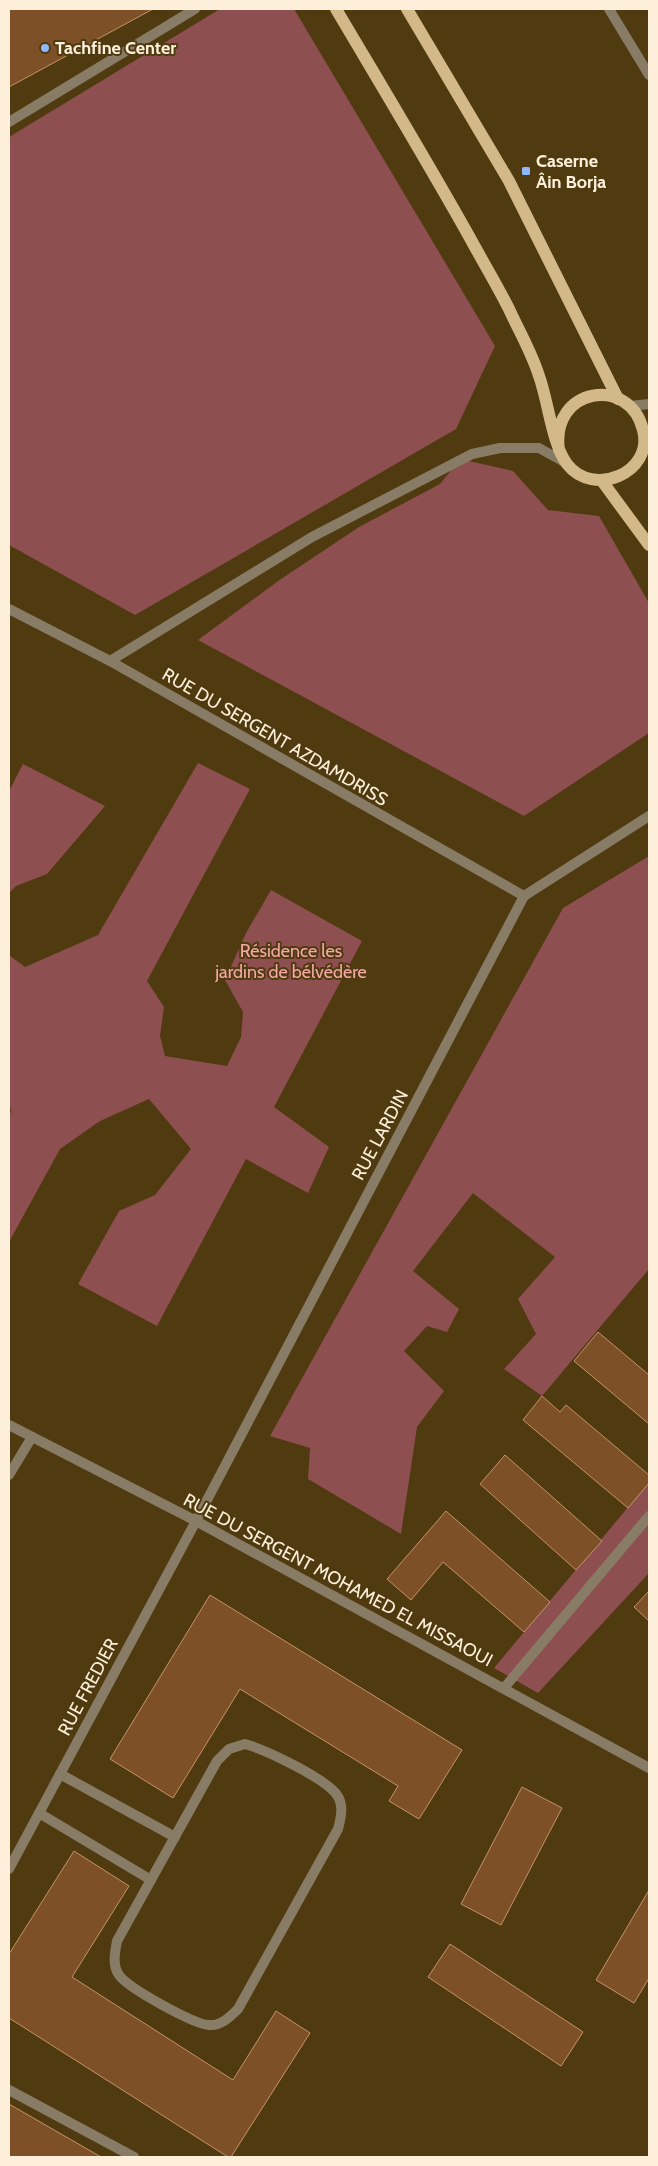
<svg xmlns="http://www.w3.org/2000/svg" width="658" height="2166" font-family="Cabin,sans-serif">
	<style>
		.green { fill: #8d4f4f }
		.building { fill: #7d5028; stroke: #c5936b }
		.lines { fill: none; stroke-linecap: round; stroke-linejoin: round }
		.service { stroke: #897c66; stroke-width: 10 }
		.minor { stroke: #897c66; stroke-width: 10 }
		.tertiary { stroke: #897c66; stroke-width: 10 }
		.primary { stroke: #d3b889; stroke-width: 12 }
		.poi-dot { fill: #8fb8fd; stroke: #503a10; stroke-width: 2 }
		.labels { text-anchor: middle; dominant-baseline: central; stroke-width: 4; stroke-linejoin: round; paint-order: stroke }
		.poi-label { font-size: 18px; font-weight: bold; fill: #fdefd9; stroke: #503a10; text-anchor: start }
		.street-label { font-size: 18px; fill: #fdefd9; stroke: #503a10 }
		.park-label { font-size: 18px; fill: #f4a8a7; stroke: #503a10 }
	</style>
	<rect width="100%" height="100%" fill="#503a10"/>
	<!-- green -->
	<g class="green">
		<polygon points="220,9 294,9 495,346 456,429 135,615 9,545 9,137"/>
		<polygon points="460,459 513,471 548,510 599,516 649,603 649,733 524,816 198,640 281,579 359,527 440,484"/>
		<polygon points="198,763 250,789 147,981 164,1007 160,1036 165,1056 227,1066 241,1037 243,1012 225,980 246,933 271,890 362,941 274,1107 329,1147 308,1193 246,1159 157,1326 78,1284 119,1211 155,1195 191,1149 149,1099 100,1121 60,1149 9,1242 9,1117 11,1111 9,1101 9,955 25,967 98,935"/>
		<polygon points="23,764 105,806 47,874 16,886 9,893 9,791"/>
		<polygon points="649,856 649,1269 542,1396 504,1369 536,1334 518,1299 555,1257 473,1193 413,1271 459,1309 447,1332 427,1326 404,1351 444,1391 417,1427 401,1534 308,1479 310,1448 270,1436 563,908"/>
		<polygon points="649,1482 649,1573 538,1693 494,1668"/>
	</g>
	<!-- building -->
	<g class="building">
		<polygon points="9,9 153,9 9,87"/>
		<polygon points="598,1332 649,1375 649,1424 574,1361"/>
		<polygon points="542,1396 560,1412 566,1405 649,1475 649,1483 628,1508 523,1420"/>
		<polygon points="505,1455 602,1541 576,1570 480,1484"/>
		<polygon points="446,1511 550,1602 524,1632 443,1562 411,1600 387,1579"/>
		<polygon points="649,1591 649,1621 634,1607"/>
		<polygon points="210,1595 462,1750 419,1819 389,1801 398,1786 240,1689 173,1798 110,1759"/>
		<polygon points="522,1787 562,1808 501,1925 461,1904"/>
		<polygon points="74,1851 129,1886 72,1977 233,2080 276,2011 310,2033 231,2157 228,2157 9,2018 9,1954"/>
		<polygon points="649,1890 649,1978 634,2003 596,1980"/>
		<polygon points="450,1944 583,2032 561,2066 428,1977"/>
		<polygon points="9,2104 101,2157 9,2157"/>
	</g>
	<g class="lines">
		<!-- service -->
		<g class="service">
			<polyline points="9,122 195,9"/>
			<polyline points="9,1475 32,1437"/>
			<polyline points="504,1688 649,1516"/>
			<path d="M245 1744C266 1750 325 1778 337 1795 344 1805 341 1818 338 1829L238 2009C230 2017 221 2026 209 2025 193 2024 128 1988 119 1975 112 1965 115 1952 117 1941L217 1761 229 1749Z"/>
			<polyline points="60,1774 175,1837"/>
			<polyline points="39,1813 151,1880"/>
		</g>
		<!-- minor -->
		<g class="minor">
			<polyline points="609,9 649,75"/>
			<polyline points="9,609 110,661 524,896"/>
			<polyline points="110,661 312,537 472,454 500,448 539,448 566,463"/>
			<polyline points="9,1425 196,1521 649,1768"/>
			<polyline points="9,1869 196,1521 524,896 649,816"/>
			<polyline points="9,2090 134,2157"/>
		</g>
		<!-- tertiary -->
		<polyline class="tertiary" points="630,406 649,404"/>
		<!-- primary -->
		<g class="primary">
			<path d="M336 9C381 85 427 161 470 238 483 262 497 285 509 309 519 331 532 353 539 376 548 400 552 444 567 464 593 498 654 473 643 430 630 375 550 387 559 450"/>
			<polyline points="407,9 509,181 618,399"/>
			<polyline points="602,481 649,545"/>
		</g>
	</g>
	<!-- markers -->
	<g class="poi-dot">
		<circle cx="45" cy="48" r="5"/>
		<rect x="521" y="166" width="10" height="10" rx="2.5"/>
	</g>
	<g class="labels">
		<!-- poi labels -->
		<g class="poi-label">
			<text x="55" y="48">Tachfine Center</text>
			<text x="536" y="161">Caserne<tspan x="536" dy="21">Âin Borja</tspan></text>
		</g>
		<!-- street labels -->
		<g class="street-label">
			<text transform="translate(275 737) rotate(30)">RUE DU SERGENT AZDAMDRISS</text>
			<text transform="translate(380 1135) rotate(-62)">RUE LARDIN</text>
			<text transform="translate(338 1580) rotate(28)">RUE DU SERGENT MOHAMED EL MISSAOUI</text>
			<text transform="translate(88 1687) rotate(-62)">RUE FREDIER</text>
		</g>
		<!-- park labels -->
		<g class="park-label">
			<text x="291" y="951">Résidence les<tspan x="291" dy="21">jardins de bélvédère</tspan></text>
		</g>
	</g>
	<!-- border -->
	<rect width="658" height="2166" fill="none" stroke="#fdefd9" stroke-width="20"/>
</svg>
